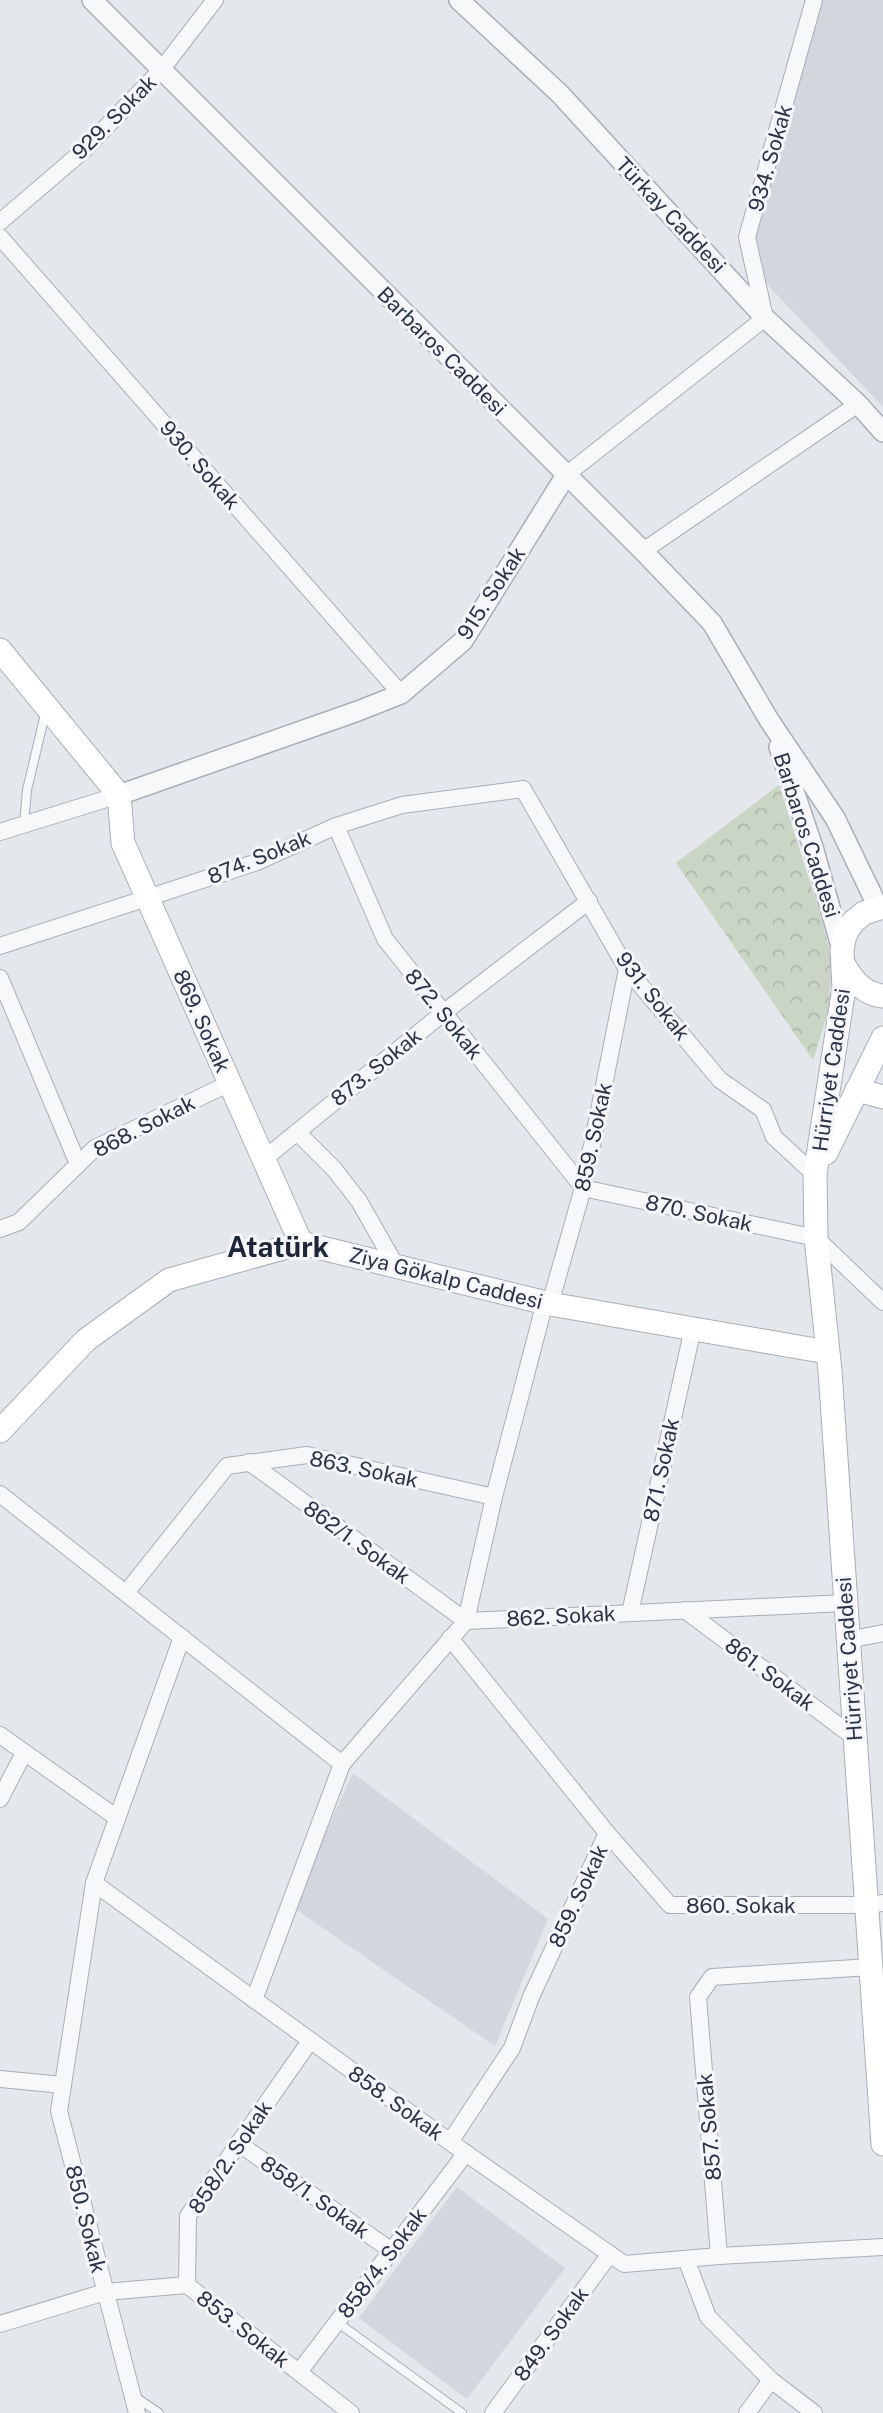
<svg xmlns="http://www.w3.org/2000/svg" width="883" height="2413" font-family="'Public Sans',sans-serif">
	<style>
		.built { fill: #d2d6de }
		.park { fill: url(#park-crowns) }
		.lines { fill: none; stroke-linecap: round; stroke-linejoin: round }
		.service-casing { stroke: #a9aeb7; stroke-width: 10 }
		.minor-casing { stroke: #a9aeb7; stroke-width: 18 }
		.tertiary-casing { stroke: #a9aeb7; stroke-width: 22 }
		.secondary-casing { stroke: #a9aeb7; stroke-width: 25 }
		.service { stroke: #f7f8fa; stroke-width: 8 }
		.minor { stroke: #f7f8fa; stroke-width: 16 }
		.tertiary { stroke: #f7f8fa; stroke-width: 19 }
		.secondary { stroke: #fff; stroke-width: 23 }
		.labels { text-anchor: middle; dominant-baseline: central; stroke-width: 6; stroke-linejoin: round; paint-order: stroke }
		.street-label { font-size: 21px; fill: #2b3445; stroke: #f4f6f9 }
		.district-label { font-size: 28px; font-weight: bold; fill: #1d2536; stroke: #f4f6f9 }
	</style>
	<defs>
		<pattern id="park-crowns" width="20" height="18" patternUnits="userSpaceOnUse" patternTransform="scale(1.75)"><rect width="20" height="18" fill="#c9d6c5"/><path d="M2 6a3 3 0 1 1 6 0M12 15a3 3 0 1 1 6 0" fill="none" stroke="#adb8ab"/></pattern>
	</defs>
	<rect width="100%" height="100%" fill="#e4e7ec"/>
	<!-- built -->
	<g class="built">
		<polygon points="821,0 883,0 883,407 765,282 756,238"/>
		<polygon points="353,1773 548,1919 495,2046 295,1909 324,1836"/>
		<polygon points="457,2187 565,2268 467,2399 359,2318"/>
	</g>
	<!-- park -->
	<polygon class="park" points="779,785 819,910 832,959 829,1009 813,1060 676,863"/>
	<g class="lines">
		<!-- service casing -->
		<g class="service-casing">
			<g id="service">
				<polyline points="24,824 27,790 46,710"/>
				<polyline points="337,2322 462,2413"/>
				<polyline points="134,2396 159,2413"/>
			</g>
		</g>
		<!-- minor casing -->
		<g class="minor-casing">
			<g id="minor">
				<polyline points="0,222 84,150 162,69 215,0"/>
				<polyline points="0,237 401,694"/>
				<polyline points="566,475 765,318 747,237 814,0"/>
				<polyline points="643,551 858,404"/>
				<polyline points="336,826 385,939 581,1185"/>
				<polyline points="0,832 119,795"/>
				<polyline points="0,946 257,862 336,826 402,805 523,789 627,969 720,1080 763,1110 774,1137 815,1175"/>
				<polyline points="0,978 78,1164"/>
				<polyline points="297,1132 334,1169 359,1201 396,1266"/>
				<polyline points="264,1159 443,1013 589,901"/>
				<polyline points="583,1188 816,1238 883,1302"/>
				<polyline points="0,1229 19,1222 95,1148 230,1083"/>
				<polyline points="550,1304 583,1188 581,1185 592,1146 627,969"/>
				<polyline points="249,1462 466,1621"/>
				<polyline points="0,1494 342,1764 466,1621 845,1603"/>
				<polyline points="126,1593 227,1466 307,1455 494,1497"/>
				<polyline points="685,1610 855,1738"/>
				<polyline points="630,1613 693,1328"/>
				<polyline points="466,1621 494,1497 545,1302"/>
				<polyline points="848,1640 883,1633"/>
				<polyline points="0,1735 117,1818"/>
				<polyline points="0,1799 24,1753"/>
				<polyline points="607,1833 670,1905 866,1905 883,1903"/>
				<polyline points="94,1883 450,2142 624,2264 719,2256 883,2247"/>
				<polyline points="254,2000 342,1764"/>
				<polyline points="0,2079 63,2085 59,2111 137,2413"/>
				<polyline points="63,2085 94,1883 182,1637"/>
				<polyline points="450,2142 512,2048 531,1997 607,1833 450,1638"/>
				<polyline points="238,2143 392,2251"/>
				<polyline points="719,2256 698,1997 712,1977 871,1967"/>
				<polyline points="686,2259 708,2317 771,2380 814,2413"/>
				<polyline points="187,2285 188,2216 310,2041"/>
				<polyline points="0,2324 105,2292 187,2285 351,2413"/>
				<polyline points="299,2372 466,2153"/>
				<polyline points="493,2413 610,2254"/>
				<polyline points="747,2413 771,2380"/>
			</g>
		</g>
		<!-- tertiary casing -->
		<g class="tertiary-casing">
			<g id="tertiary">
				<polyline points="92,0 643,551 712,623 769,720 835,818 878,907"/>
				<polyline points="459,0 560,94 765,318 858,404 883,432"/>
				<polyline points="779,747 813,847 842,950"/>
				<polyline points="119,795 358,711 401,694 463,641 566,475"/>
			</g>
		</g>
		<!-- secondary casing -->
		<g class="secondary-casing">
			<g id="secondary">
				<polyline points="0,650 119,795 123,843 301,1243"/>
				<polyline points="883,907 864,913 853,922 845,935 842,950 844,988 815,1175 816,1238 830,1371 883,2144"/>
				<path d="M844 965C853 981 864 994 883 996"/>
				<polyline points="857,1090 883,1097"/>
				<polyline points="826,1153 883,1038"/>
				<polyline points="0,1431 86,1340 169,1280 301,1243 550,1304 827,1352"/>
			</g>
		</g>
		<!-- service -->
		<use href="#service" class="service"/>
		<!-- minor -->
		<use href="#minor" class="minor"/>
		<!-- tertiary -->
		<use href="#tertiary" class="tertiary"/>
		<!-- secondary -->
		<use href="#secondary" class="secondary"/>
	</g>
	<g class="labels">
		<!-- street labels -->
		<g class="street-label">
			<text transform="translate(114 117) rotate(-45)">929. Sokak</text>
			<text transform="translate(770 158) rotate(-74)">934. Sokak</text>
			<text transform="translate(671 215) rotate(47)">Türkay Caddesi</text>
			<text transform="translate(442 351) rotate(45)">Barbaros Caddesi</text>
			<text transform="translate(200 465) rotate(49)">930. Sokak</text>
			<text transform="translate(491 593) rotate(-57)">915. Sokak</text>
			<text transform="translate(807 835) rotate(72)">Barbaros Caddesi</text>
			<text transform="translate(259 857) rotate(-22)">874. Sokak</text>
			<text transform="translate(653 996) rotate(52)">931. Sokak</text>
			<text transform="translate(444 1014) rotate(51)">872. Sokak</text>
			<text transform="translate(202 1021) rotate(66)">869. Sokak</text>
			<text transform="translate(376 1067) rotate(-39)">873. Sokak</text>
			<text transform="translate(831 1070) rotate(-82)">Hürriyet Caddesi</text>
			<text transform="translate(144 1126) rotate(-27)">868. Sokak</text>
			<text transform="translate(593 1137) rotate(-78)">859. Sokak</text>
			<text transform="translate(699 1213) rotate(12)">870. Sokak</text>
			<text transform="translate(446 1278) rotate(14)">Ziya Gökalp Caddesi</text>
			<text transform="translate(364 1469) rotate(12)">863. Sokak</text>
			<text transform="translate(661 1470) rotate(-78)">871. Sokak</text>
			<text transform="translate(357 1542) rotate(36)">862/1. Sokak</text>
			<text transform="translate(561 1616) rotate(-3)">862. Sokak</text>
			<text transform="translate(849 1659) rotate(-94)">Hürriyet Caddesi</text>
			<text transform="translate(770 1674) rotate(37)">861. Sokak</text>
			<text transform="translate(578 1896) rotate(-65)">859. Sokak</text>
			<text x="741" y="1905">860. Sokak</text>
			<text transform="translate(396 2103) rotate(36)">858. Sokak</text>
			<text transform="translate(709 2127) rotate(-95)">857. Sokak</text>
			<text transform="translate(230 2157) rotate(-56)">858/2. Sokak</text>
			<text transform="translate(315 2197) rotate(35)">858/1. Sokak</text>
			<text transform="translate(86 2219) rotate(76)">850. Sokak</text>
			<text transform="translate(382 2263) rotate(-53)">858/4. Sokak</text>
			<text transform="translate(243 2329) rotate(38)">853. Sokak</text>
			<text transform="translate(551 2334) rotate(-54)">849. Sokak</text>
		</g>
		<!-- district labels -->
		<g class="district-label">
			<text x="278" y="1246">Atatürk</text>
		</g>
	</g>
</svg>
